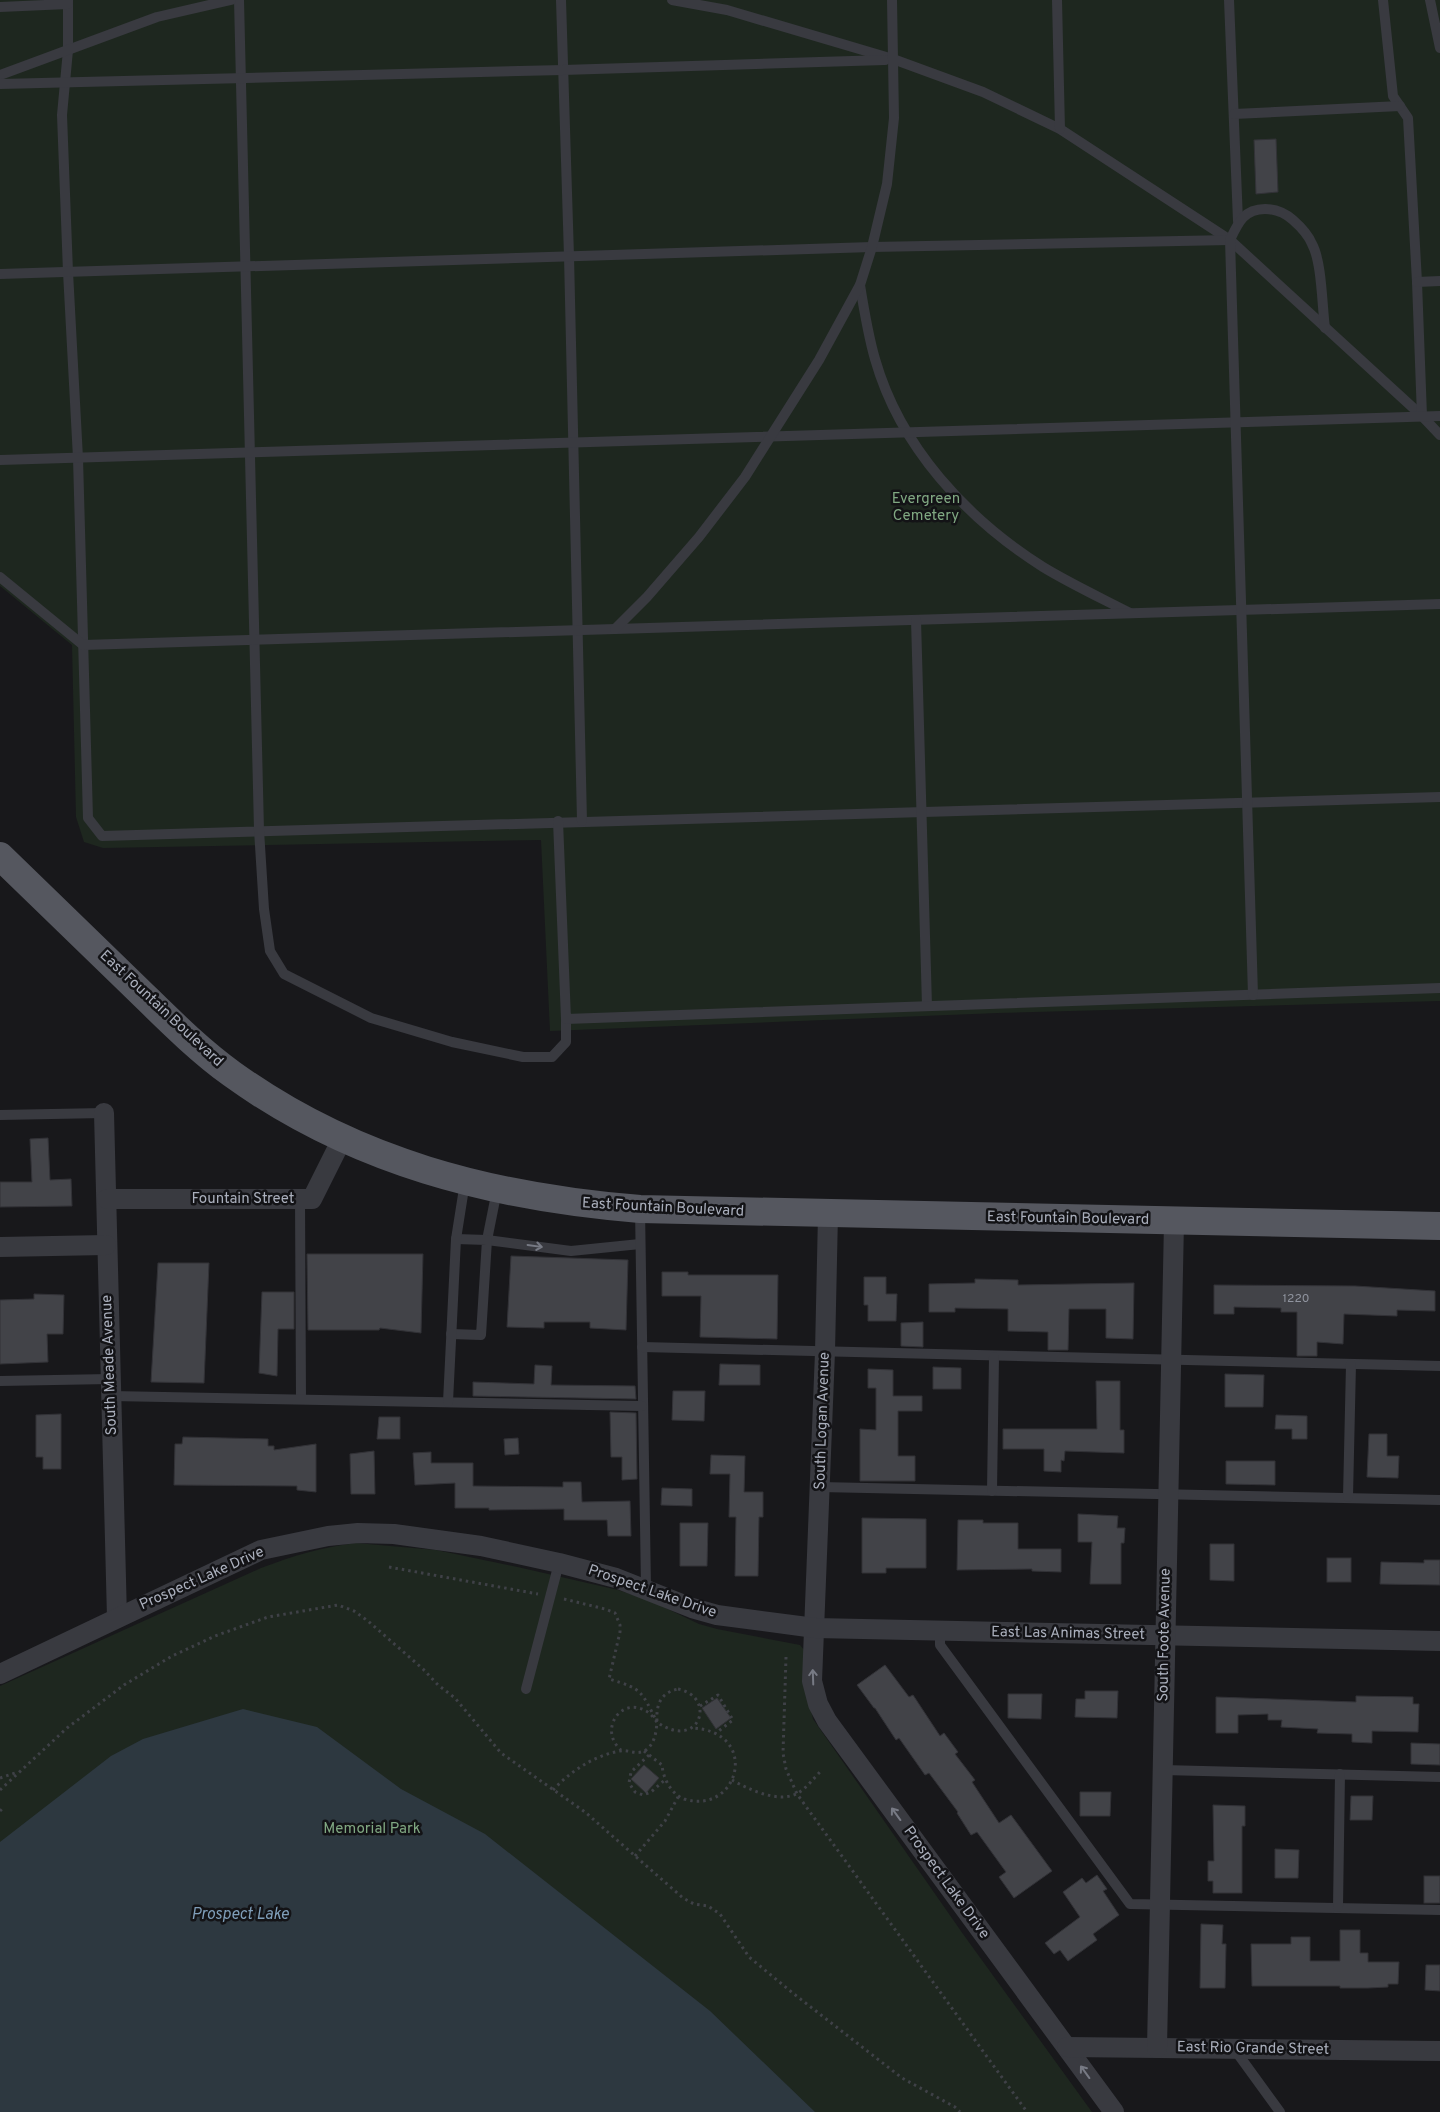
<svg xmlns="http://www.w3.org/2000/svg" width="1440" height="2112" font-family="Overpass,sans-serif">
	<style>
		.green { fill: #1e271f }
		.water { fill: #2d3840 }
		.building { fill: #424348; stroke: #323237 }
		.lines { fill: none; stroke-linecap: round; stroke-linejoin: round }
		.path { stroke: #3f4147; stroke-width: 3; stroke-dasharray: 2.5 4; stroke-linecap: butt }
		.lane { stroke: #393a40; stroke-width: 10 }
		.street { stroke: #393a40; stroke-width: 20 }
		.primary { stroke: #55575f; stroke-width: 28 }
		.oneway { stroke: #777a84 }
		.labels { text-anchor: middle; dominant-baseline: central; stroke-width: 5; stroke-linejoin: round; paint-order: stroke }
		.number-label { font-size: 12px; fill: #90949f }
		.park-label { font-size: 15px; fill: #80a882; stroke: #131316 }
		.street-label { font-size: 15px; fill: #aaafbc; stroke: #131316 }
		.water-label { font-size: 16px; font-style: italic; fill: #7f9eb9; stroke: #131316 }
	</style>
	<rect width="100%" height="100%" fill="#18181b"/>
	<!-- green -->
	<g class="green">
		<polygon points="0,0 1440,0 1440,1001 998,1013 550,1031 541,840 103,848 84,842 76,817 72,645 0,586"/>
		<path d="M356 1543 436 1550 522 1568 618 1590 651 1601 699 1624 717 1629 800 1645 805 1651 806 1688 813 1719 963 1934 1092 2112H0V1686L261 1568C293 1556 322 1547 356 1543Z"/>
	</g>
	<!-- water -->
	<polygon class="water" points="243,1709 317,1727 401,1789 485,1834 710,2011 815,2112 0,2112 0,1842 111,1756 143,1739"/>
	<!-- building -->
	<g class="building">
		<polygon points="1276,139 1278,192 1256,194 1254,140"/>
		<polygon points="48,1138 50,1180 71,1179 72,1206 0,1207 0,1182 32,1182 30,1139"/>
		<polygon points="307,1254 423,1254 421,1333 380,1328 379,1330 308,1330"/>
		<polygon points="511,1256 628,1260 626,1330 590,1328 590,1322 544,1322 544,1328 507,1327"/>
		<polygon points="158,1263 209,1263 204,1383 151,1382"/>
		<polygon points="662,1272 688,1272 688,1275 778,1275 777,1339 700,1337 701,1296 662,1296"/>
		<polygon points="864,1277 886,1277 886,1294 897,1294 896,1321 868,1321 868,1305 864,1305"/>
		<polygon points="975,1279 1018,1280 1018,1285 1134,1283 1133,1339 1106,1338 1106,1309 1069,1309 1068,1350 1048,1350 1048,1332 1008,1331 1008,1309 955,1308 955,1312 929,1312 929,1284 975,1283"/>
		<polygon points="1214,1285 1355,1286 1435,1291 1435,1311 1397,1310 1397,1316 1344,1314 1343,1344 1317,1342 1317,1356 1297,1356 1297,1312 1281,1312 1281,1308 1234,1307 1234,1314 1214,1314"/>
		<polygon points="262,1292 294,1292 294,1329 278,1329 277,1376 259,1373"/>
		<polygon points="34,1294 64,1295 63,1334 47,1334 48,1362 0,1364 0,1300 34,1299"/>
		<polygon points="923,1322 923,1347 901,1346 901,1323"/>
		<polygon points="720,1364 760,1365 760,1385 719,1385"/>
		<polygon points="535,1365 552,1366 551,1385 635,1386 636,1399 473,1396 473,1382 534,1384"/>
		<polygon points="933,1367 961,1368 961,1389 933,1389"/>
		<polygon points="868,1369 893,1370 893,1396 922,1396 922,1411 898,1411 898,1456 915,1456 915,1481 860,1481 860,1429 876,1430 876,1388 868,1388"/>
		<polygon points="1225,1374 1264,1375 1263,1407 1225,1407"/>
		<polygon points="1096,1381 1120,1381 1120,1430 1124,1430 1124,1453 1065,1451 1064,1461 1061,1460 1061,1472 1044,1471 1044,1449 1003,1449 1003,1429 1097,1429"/>
		<polygon points="673,1391 705,1391 704,1421 672,1420"/>
		<polygon points="610,1412 636,1413 637,1479 622,1480 622,1457 611,1457"/>
		<polygon points="61,1414 61,1469 43,1469 43,1457 36,1457 36,1415"/>
		<polygon points="1276,1415 1307,1416 1307,1439 1292,1439 1292,1429 1275,1429"/>
		<polygon points="379,1417 400,1417 400,1439 377,1439"/>
		<polygon points="1369,1434 1387,1434 1387,1456 1399,1456 1398,1478 1367,1477"/>
		<polygon points="183,1437 268,1439 268,1446 274,1446 274,1450 316,1444 316,1492 297,1490 297,1486 174,1485 175,1444 182,1444"/>
		<polygon points="518,1438 519,1454 505,1455 504,1439"/>
		<polygon points="374,1451 375,1494 351,1494 350,1454"/>
		<polygon points="431,1452 431,1463 473,1463 473,1486 563,1487 563,1482 581,1482 582,1502 630,1501 631,1536 608,1536 607,1520 564,1520 564,1509 489,1510 489,1508 455,1508 455,1483 415,1485 413,1453"/>
		<polygon points="711,1455 745,1456 744,1492 763,1492 763,1517 759,1517 758,1576 735,1576 736,1517 729,1517 730,1474 710,1474"/>
		<polygon points="1226,1461 1275,1461 1275,1485 1226,1484"/>
		<polygon points="662,1488 692,1489 692,1506 661,1505"/>
		<polygon points="1078,1514 1118,1516 1117,1528 1125,1528 1124,1543 1121,1543 1121,1584 1090,1584 1092,1542 1078,1542"/>
		<polygon points="862,1518 926,1519 926,1568 886,1568 886,1573 862,1573"/>
		<polygon points="958,1520 983,1520 983,1523 1018,1523 1018,1549 1061,1549 1061,1572 1032,1571 1032,1569 957,1570"/>
		<polygon points="680,1523 708,1523 707,1566 680,1566"/>
		<polygon points="1210,1544 1234,1544 1234,1581 1210,1580"/>
		<rect x="1327" y="1558" width="24" height="24"/>
		<polygon points="1424,1560 1440,1560 1440,1585 1380,1584 1381,1562 1424,1563"/>
		<polygon points="885,1665 909,1697 913,1695 940,1736 944,1733 958,1752 955,1754 975,1780 972,1782 999,1823 1011,1815 1052,1871 1014,1898 999,1877 1006,1872 977,1832 971,1835 957,1813 958,1812 929,1773 925,1775 899,1738 896,1740 875,1708 874,1708 857,1685"/>
		<polygon points="1085,1691 1118,1691 1117,1718 1075,1717 1076,1699 1085,1699"/>
		<polygon points="1008,1694 1042,1694 1041,1719 1008,1718"/>
		<polygon points="1356,1696 1413,1697 1413,1704 1419,1704 1418,1732 1372,1731 1372,1743 1352,1742 1352,1734 1317,1733 1318,1729 1281,1727 1282,1720 1268,1720 1268,1714 1238,1715 1238,1733 1216,1733 1216,1697 1356,1702"/>
		<polygon points="717,1698 731,1718 716,1729 702,1708"/>
		<polygon points="1411,1743 1440,1744 1440,1765 1411,1764"/>
		<polygon points="644,1765 659,1778 646,1793 631,1779"/>
		<polygon points="1080,1792 1111,1792 1110,1816 1080,1816"/>
		<polygon points="1351,1796 1373,1796 1372,1820 1350,1820"/>
		<polygon points="1213,1805 1245,1806 1245,1826 1242,1826 1242,1893 1213,1893 1213,1881 1208,1881 1208,1861 1214,1861"/>
		<polygon points="1275,1849 1299,1850 1298,1878 1275,1878"/>
		<polygon points="1097,1875 1107,1889 1103,1891 1119,1915 1093,1934 1097,1940 1068,1961 1060,1950 1054,1954 1045,1943 1080,1917 1063,1892 1082,1878 1086,1883"/>
		<rect x="1424" y="1876" width="16" height="27"/>
		<polygon points="1201,1924 1223,1925 1222,1944 1226,1944 1225,1988 1200,1988"/>
		<polygon points="1340,1930 1360,1930 1360,1953 1368,1953 1368,1962 1399,1962 1398,1984 1388,1984 1388,1987 1368,1988 1340,1988 1340,1986 1252,1986 1251,1944 1291,1944 1291,1937 1310,1937 1310,1961 1340,1961"/>
		<polygon points="1426,1965 1440,1965 1440,1991 1425,1990"/>
	</g>
	<g class="lines">
		<!-- path -->
		<g class="path">
			<polyline points="389,1567 538,1594"/>
			<path d="M564 1599 605 1609 615 1613 620 1625V1632L609 1679C643 1689 641 1691 657 1722"/>
			<polyline points="786,1657 783,1753 786,1769 797,1794 1027,2112"/>
			<path d="M678 1689C718 1697 699 1752 657 1722 656 1705 660 1693 678 1689Z"/>
			<polyline points="700,1706 718,1695 733,1720 716,1733"/>
			<path d="M644 1751 662 1765C663 1778 671 1794 684 1799 740 1816 761 1730 691 1728"/>
			<polyline points="649,1755 631,1772 629,1783 635,1792 643,1795 651,1792 666,1779"/>
			<polyline points="0,1778 18,1772"/>
			<path d="M732 1780C748 1789 777 1803 796 1794 805 1790 813 1779 820 1772"/>
			<polyline points="0,1790 67,1728 124,1685 172,1656 215,1636 268,1617 338,1605 354,1611 368,1621 423,1669 438,1685 455,1698 501,1753 585,1812 683,1898 694,1904 708,1906 720,1914 749,1957 794,1994 902,2078 955,2107 960,2112"/>
			<path d="M553 1790C571 1771 593 1756 620 1751 629 1749 636 1756 646 1750 655 1743 656 1733 657 1722 654 1718 650 1713 646 1711 621 1696 598 1730 621 1750"/>
			<polyline points="0,1811 3,1808"/>
			<polyline points="635,1856 665,1821 678,1797"/>
		</g>
		<!-- lane -->
		<g class="lane">
			<polyline points="68,0 68,50 62,115 68,272 78,458 88,818 102,836 1440,797"/>
			<polyline points="239,0 259,830 264,909 270,951 284,974 371,1018 452,1042 523,1057 552,1057 566,1042 566,1019"/>
			<polyline points="561,0 569,256 582,821"/>
			<polyline points="672,0 727,10 893,59 983,92 1060,129 1230,240 1422,416 1440,435"/>
			<polyline points="1057,0 1060,129"/>
			<polyline points="1229,0 1238,221"/>
			<polyline points="1383,0 1393,96 1408,118 1417,282 1422,416"/>
			<polyline points="1430,0 1440,48"/>
			<polyline points="0,7 68,4"/>
			<polyline points="0,75 157,17 231,0"/>
			<polyline points="0,84 563,70 885,60"/>
			<polyline points="1234,114 1400,106"/>
			<polyline points="0,274 872,247 1230,240"/>
			<polyline points="1417,282 1440,281"/>
			<path d="M860 285C864 310 868 335 875 359 900 447 967 519 1043 567 1071 584 1101 598 1130 613"/>
			<polyline points="0,460 1440,416"/>
			<polyline points="0,577 83,645 1440,604"/>
			<polyline points="916,620 927,1006"/>
			<polyline points="615,629 647,597 699,537 745,477 819,360 860,285 872,247 887,184 894,118 892,0"/>
			<polyline points="558,821 566,1019 1440,988"/>
			<path d="M1253 995 1230 240C1238 223 1244 209 1265 209 1275 209 1285 213 1293 220 1301 227 1308 234 1312 244 1322 262 1322 306 1325 328"/>
			<polyline points="0,1115 104,1113"/>
			<polyline points="497,1190 487,1240 571,1251 640,1244"/>
			<polyline points="300,1199 301,1399"/>
			<polyline points="640,1209 646,1588"/>
			<polyline points="451,1334 481,1335 487,1240 456,1239"/>
			<polyline points="642,1347 1440,1366"/>
			<polyline points="0,1381 110,1379"/>
			<polyline points="111,1396 642,1406"/>
			<polyline points="448,1402 456,1239 465,1182"/>
			<polyline points="820,1487 1440,1500"/>
			<polyline points="992,1491 994,1357"/>
			<polyline points="1348,1497 1351,1364"/>
			<polyline points="940,1631 940,1645 1130,1904 1440,1910"/>
			<polyline points="526,1689 559,1563"/>
			<polyline points="1163,1770 1440,1777"/>
			<polyline points="1338,1907 1340,1774"/>
			<polyline points="1235,2050 1280,2112"/>
		</g>
		<!-- street -->
		<g class="street">
			<polyline points="104,1113 117,1618"/>
			<polyline points="107,1199 312,1199 342,1139"/>
			<polyline points="828,1214 825,1352 812,1681 818,1704 827,1721 1114,2112"/>
			<polyline points="0,1247 106,1245"/>
			<polyline points="0,1674 261,1550 328,1536 358,1533 394,1534 481,1546 559,1563 616,1578 692,1608 717,1615 815,1628 1440,1641"/>
			<polyline points="1067,2047 1440,2051"/>
			<polyline points="1157,2048 1174,1222"/>
		</g>
		<!-- primary -->
		<path class="primary" d="M0 856C44 899 89 942 133 985 165 1016 196 1048 232 1074 354 1162 492 1197 640 1209L1440 1226"/>
	</g>
	<!-- one-way arrows -->
	<defs><path id="oneway-shaft" d="M-6 0H5M1.5-3L5.5 0L1.5 3" fill="none" stroke-width="1.6" stroke-linecap="round" stroke-linejoin="round" transform="scale(1.25)"/></defs>
	<g class="oneway">
		<use href="#oneway-shaft" transform="translate(535 1246) rotate(8)"/>
		<use href="#oneway-shaft" transform="translate(813 1677) rotate(-92)"/>
		<use href="#oneway-shaft" transform="translate(896 1814) rotate(-126)"/>
		<use href="#oneway-shaft" transform="translate(1085 2072) rotate(-126)"/>
	</g>
	<g class="labels">
		<!-- number labels -->
		<g class="number-label">
			<text x="1296" y="1299">1220</text>
		</g>
		<!-- park labels -->
		<g class="park-label">
			<text x="926" y="499">Evergreen<tspan x="926" dy="17">Cemetery</tspan></text>
			<text x="372" y="1829">Memorial Park</text>
		</g>
		<!-- street labels -->
		<g class="street-label">
			<text transform="translate(161 1009) rotate(43)">East Fountain Boulevard</text>
			<text x="243" y="1199">Fountain Street</text>
			<text transform="translate(663 1208) rotate(3)">East Fountain Boulevard</text>
			<text transform="translate(1068 1219) rotate(1)">East Fountain Boulevard</text>
			<text transform="translate(110 1365) rotate(-92)">South Meade Avenue</text>
			<text transform="translate(823 1421) rotate(-88)">South Logan Avenue</text>
			<text transform="translate(202 1579) rotate(-24)">Prospect Lake Drive</text>
			<text transform="translate(652 1592) rotate(19)">Prospect Lake Drive</text>
			<text transform="translate(1068 1634) rotate(1)">East Las Animas Street</text>
			<text transform="translate(1165 1635) rotate(-89)">South Foote Avenue</text>
			<text transform="translate(946 1883) rotate(54)">Prospect Lake Drive</text>
			<text transform="translate(1253 2049) rotate(1)">East Rio Grande Street</text>
		</g>
		<!-- water labels -->
		<g class="water-label">
			<text x="240" y="1915">Prospect Lake</text>
		</g>
	</g>
</svg>
